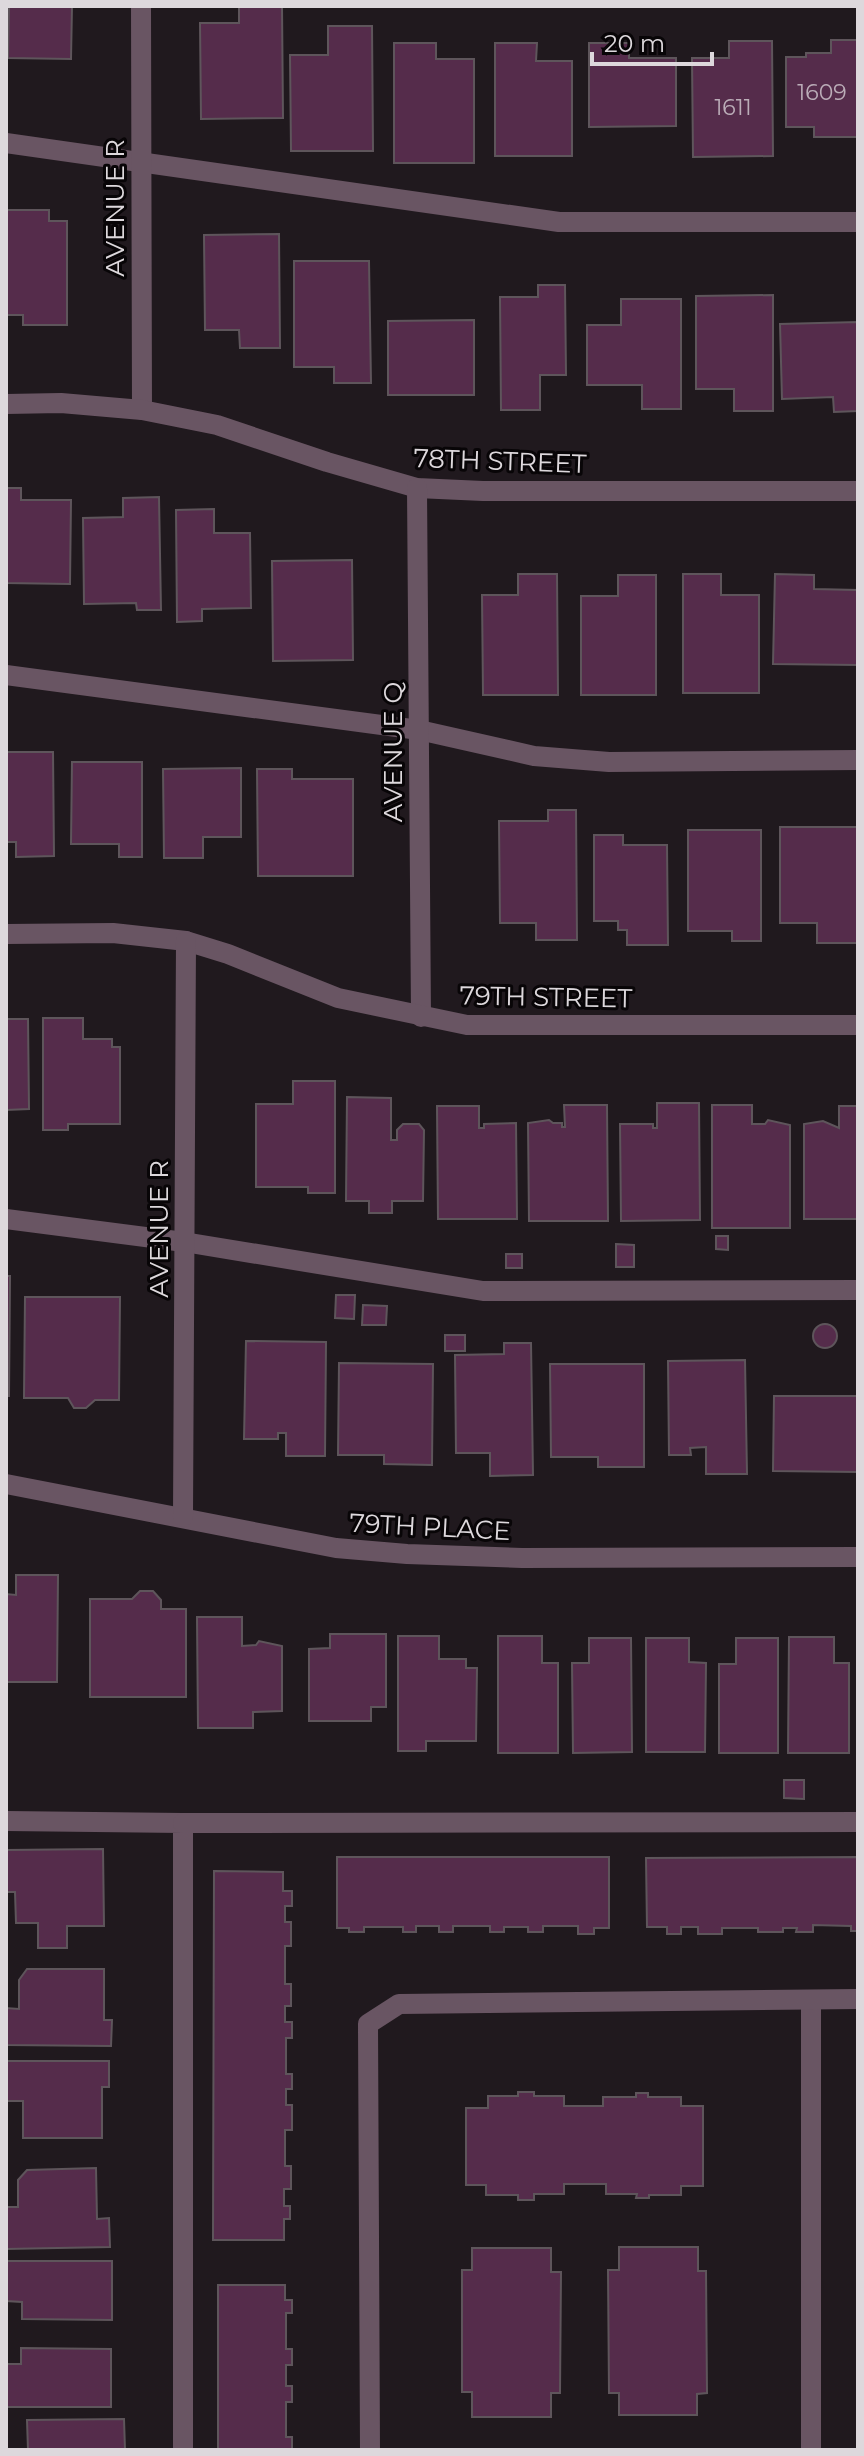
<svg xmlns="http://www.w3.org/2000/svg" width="864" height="2456" font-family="Montserrat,sans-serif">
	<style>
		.building { fill: #552c4b; stroke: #5e555b; stroke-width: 2 }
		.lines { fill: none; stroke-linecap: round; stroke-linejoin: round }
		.lane { stroke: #695563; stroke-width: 20 }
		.street { stroke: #695563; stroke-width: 20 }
		.labels { text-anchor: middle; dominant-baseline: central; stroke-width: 6; stroke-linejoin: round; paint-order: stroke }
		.number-label { font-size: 22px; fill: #bbadb8 }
		.street-label { font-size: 26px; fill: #ddd8dc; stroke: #080507 }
	</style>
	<rect width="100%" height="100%" fill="#20191e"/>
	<!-- building -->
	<g class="building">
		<polygon points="9,6 72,6 71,59 8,58"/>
		<polygon points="239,6 282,6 283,118 201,119 200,23 239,23"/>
		<polygon points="328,26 372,26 373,151 291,151 290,55 328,55"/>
		<polygon points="831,40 858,40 858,137 814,137 814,127 786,127 786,57 806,57 806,53 831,53"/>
		<polygon points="729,41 772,41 773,156 693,157 692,58 729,58"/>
		<polygon points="394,43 436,43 436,59 474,59 474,163 394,163"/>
		<polygon points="495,43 537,43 536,61 572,61 572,156 495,156"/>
		<polygon points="589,43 629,43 629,58 676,58 676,126 589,127"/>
		<polygon points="7,210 49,210 49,221 67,221 67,325 23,325 23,315 6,315"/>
		<polygon points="279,234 280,348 240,348 239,330 205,330 204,235"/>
		<polygon points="294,261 369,261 371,383 334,383 334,367 294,367"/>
		<polygon points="538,285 565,285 566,375 540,375 540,410 501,410 500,297 538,297"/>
		<polygon points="773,295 773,411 734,411 734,389 696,389 696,296"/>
		<polygon points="621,299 681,299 681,409 642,409 642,385 587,385 587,325 621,325"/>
		<polygon points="474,320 474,395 388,395 388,321"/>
		<polygon points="858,322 858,411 834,412 833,397 782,399 780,324"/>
		<polygon points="6,488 21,488 21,500 71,500 70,584 6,583"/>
		<polygon points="159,497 161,610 137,610 136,603 84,604 83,518 123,517 123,498"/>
		<polygon points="214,509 214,533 250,533 251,608 202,609 202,621 177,622 176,510"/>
		<polygon points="352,560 353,660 273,661 272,561"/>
		<polygon points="518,574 557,574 558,695 483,695 482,595 518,595"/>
		<polygon points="683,574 721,574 721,595 759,595 759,693 683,693"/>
		<polygon points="775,574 814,575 814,589 858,590 858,665 773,664"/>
		<polygon points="618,575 656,575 656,695 581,695 581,596 618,596"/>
		<polygon points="6,752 53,752 54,856 16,857 16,842 6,842"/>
		<polygon points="72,762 142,762 142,857 119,857 119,844 71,844"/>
		<polygon points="241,768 241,837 203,837 203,858 164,858 163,769"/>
		<polygon points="257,769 292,769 292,779 353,779 353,876 258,876"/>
		<polygon points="548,810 576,810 577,940 536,940 536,923 500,923 499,821 548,821"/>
		<polygon points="780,827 858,827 858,943 817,943 817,923 780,923"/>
		<polygon points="688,830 761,830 761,941 732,941 732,931 688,931"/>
		<polygon points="594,835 623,835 623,845 667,845 668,945 627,945 627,930 618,930 618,921 594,921"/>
		<polygon points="43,1018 83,1018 83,1039 112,1039 112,1047 120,1047 120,1124 68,1124 68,1130 43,1130"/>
		<polygon points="6,1019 28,1019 29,1109 6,1110"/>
		<polygon points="293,1081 335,1081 335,1193 308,1193 308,1187 256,1187 256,1104 293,1104"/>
		<polygon points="347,1097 391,1098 391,1140 397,1140 397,1130 403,1124 419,1124 424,1130 423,1201 392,1201 392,1213 369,1213 369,1201 346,1201"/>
		<polygon points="657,1103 699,1103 700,1220 621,1221 620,1124 653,1124 653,1128 657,1128"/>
		<polygon points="564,1105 607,1105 608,1221 529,1221 528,1123 549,1120 553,1123 562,1123 562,1127 565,1127"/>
		<polygon points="712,1105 752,1105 752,1124 765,1124 768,1120 790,1125 790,1228 712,1228"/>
		<polygon points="437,1106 479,1106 479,1128 484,1128 484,1124 516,1123 517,1219 438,1219"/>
		<polygon points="839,1106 858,1106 858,1219 804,1219 804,1124 823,1121 839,1128"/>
		<polygon points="716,1236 728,1236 728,1250 716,1249"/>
		<polygon points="616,1244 634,1245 634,1267 616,1267"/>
		<rect x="506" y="1254" width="16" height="14"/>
		<polygon points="6,1276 10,1276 9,1396 6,1396"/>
		<polygon points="336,1295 355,1295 354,1319 335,1318"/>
		<polygon points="25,1297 120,1297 119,1400 95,1400 86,1408 74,1408 68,1398 24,1398"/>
		<polygon points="363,1305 387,1306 386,1325 362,1325"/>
		<circle cx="825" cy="1336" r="12"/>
		<rect x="445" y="1335" width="20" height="16"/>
		<polygon points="246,1341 326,1342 325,1456 286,1456 286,1433 278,1433 278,1439 244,1439"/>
		<polygon points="504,1343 531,1343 533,1475 490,1476 490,1453 456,1453 455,1355 504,1354"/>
		<polygon points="745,1360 747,1474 706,1474 706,1447 690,1448 691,1455 669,1455 668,1361"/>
		<polygon points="339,1363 433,1364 432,1465 384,1464 384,1455 338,1455"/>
		<polygon points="550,1364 644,1364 644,1467 598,1467 598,1457 551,1457"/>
		<polygon points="774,1396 858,1396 858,1472 773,1471"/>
		<polygon points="16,1575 58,1575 57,1682 6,1682 6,1686 6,1594 16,1595"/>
		<polygon points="140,1591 153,1591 161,1600 161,1609 186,1609 186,1697 90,1697 90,1599 132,1599"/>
		<polygon points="197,1617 242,1617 242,1646 256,1645 259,1641 282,1646 282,1711 253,1712 253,1728 198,1728"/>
		<polygon points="330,1634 386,1634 386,1707 371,1707 371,1721 309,1721 309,1649 330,1648"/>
		<polygon points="398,1636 439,1636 439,1659 466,1659 466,1668 477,1668 476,1741 426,1741 426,1751 398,1751"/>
		<polygon points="498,1636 542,1636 542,1663 558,1663 558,1753 498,1753"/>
		<polygon points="789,1637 834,1637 834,1663 849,1663 849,1753 788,1753"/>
		<polygon points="589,1638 631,1638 632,1752 573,1753 572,1663 589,1663"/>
		<polygon points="646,1638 689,1638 689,1662 706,1663 705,1752 646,1752"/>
		<polygon points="736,1638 778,1638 778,1753 719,1753 719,1664 736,1664"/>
		<polygon points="784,1780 804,1780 804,1799 784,1798"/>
		<polygon points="103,1849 104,1926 67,1926 67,1948 38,1948 38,1923 16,1923 15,1892 6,1892 6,1850"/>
		<polygon points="337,1857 609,1857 609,1928 594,1928 594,1934 578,1934 578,1926 543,1926 543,1932 528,1932 528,1927 504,1927 504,1932 490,1932 490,1926 453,1926 453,1932 439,1932 439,1926 416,1926 416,1932 403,1932 403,1927 364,1927 364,1932 349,1932 349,1928 337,1928"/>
		<polygon points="858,1857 858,1931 851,1931 851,1926 813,1925 813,1932 796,1932 797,1928 783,1928 783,1932 758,1932 758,1928 722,1928 722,1934 698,1934 698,1927 681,1927 681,1934 667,1934 667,1927 647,1927 646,1858"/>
		<polygon points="214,1871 283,1872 283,1891 292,1891 292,1906 285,1906 285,1922 291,1922 291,1946 285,1946 285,1984 291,1984 291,2006 285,2006 285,2022 292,2022 292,2038 286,2038 286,2074 292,2074 292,2089 286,2089 286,2105 292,2105 292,2130 285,2130 285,2166 291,2166 291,2189 284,2189 284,2206 290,2206 290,2219 284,2219 284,2240 213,2240"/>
		<polygon points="27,1969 104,1969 104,2020 112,2020 111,2046 6,2045 6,2008 19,2009 19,1980"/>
		<polygon points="6,2061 109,2061 109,2087 102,2087 102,2138 23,2138 23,2101 6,2101"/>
		<polygon points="518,2092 534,2092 534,2096 564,2096 564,2106 603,2106 603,2097 636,2097 636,2093 648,2093 648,2097 681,2097 681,2106 703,2106 703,2186 681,2186 681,2195 649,2195 649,2198 636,2198 637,2194 606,2194 606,2184 564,2184 564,2194 534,2194 534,2200 518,2200 518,2195 486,2195 486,2185 466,2185 466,2108 488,2108 488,2096 518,2096"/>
		<polygon points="96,2168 97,2219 109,2218 110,2247 6,2249 6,2207 18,2207 18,2180 27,2170"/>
		<polygon points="619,2247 698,2247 698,2271 706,2271 707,2393 697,2394 697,2415 619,2415 619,2393 609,2393 608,2270 619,2270"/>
		<polygon points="472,2248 551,2248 551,2272 561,2272 560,2393 551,2393 551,2417 472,2417 472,2392 462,2392 462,2270 472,2270"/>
		<polygon points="6,2261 112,2261 112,2320 22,2319 22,2302 6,2301"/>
		<polygon points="218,2285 285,2285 285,2300 292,2300 292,2313 286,2313 286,2349 292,2349 292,2365 286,2365 286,2386 292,2386 292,2402 286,2402 286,2437 292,2437 292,2450 218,2450"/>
		<polygon points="21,2348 111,2349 111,2407 6,2407 6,2364 21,2364"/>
		<polygon points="124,2419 125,2450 28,2450 27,2420"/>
	</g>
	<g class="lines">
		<!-- lane -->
		<g class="lane">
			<polyline points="6,143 559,222 858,222"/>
			<polyline points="6,675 419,730 534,756 609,762 858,760"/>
			<polyline points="6,1219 184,1242 483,1291 858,1290"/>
			<polyline points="6,1821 183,1823 183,2450"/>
			<polyline points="183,1823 858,1822"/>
			<polyline points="811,2000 811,2450"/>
			<polyline points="370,2450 368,2024 399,2004 858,1999"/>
		</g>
		<!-- street -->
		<g class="street">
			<polyline points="141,6 142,410"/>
			<polyline points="6,404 61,403 142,410 217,425 327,462 417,488 483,491 858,491"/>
			<polyline points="417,488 421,1017"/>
			<polyline points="6,934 113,933 186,941 228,954 338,998 467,1025 858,1025"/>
			<polyline points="6,1484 336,1548 407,1554 522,1558 858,1557"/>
			<polyline points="183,1517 186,941"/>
		</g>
	</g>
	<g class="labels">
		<!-- number labels -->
		<g class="number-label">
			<text x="822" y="92">1609</text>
			<text x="733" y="107">1611</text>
		</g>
		<!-- street labels -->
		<g class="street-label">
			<text transform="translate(115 208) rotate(-90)">AVENUE R</text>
			<text transform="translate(500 461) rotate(2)">78TH STREET</text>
			<text transform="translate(393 752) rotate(-90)">AVENUE Q</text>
			<text transform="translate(546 997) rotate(1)">79TH STREET</text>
			<text transform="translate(159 1229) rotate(-90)">AVENUE R</text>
			<text transform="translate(430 1527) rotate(3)">79TH PLACE</text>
		</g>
	</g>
	<!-- border -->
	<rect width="864" height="2456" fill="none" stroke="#ddd8dc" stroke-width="16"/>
	<!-- scale -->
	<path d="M592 52v12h120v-12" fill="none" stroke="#ddd8dc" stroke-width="4"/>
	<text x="604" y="52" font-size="24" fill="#ddd8dc" stroke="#080507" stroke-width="6" paint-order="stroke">20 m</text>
</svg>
